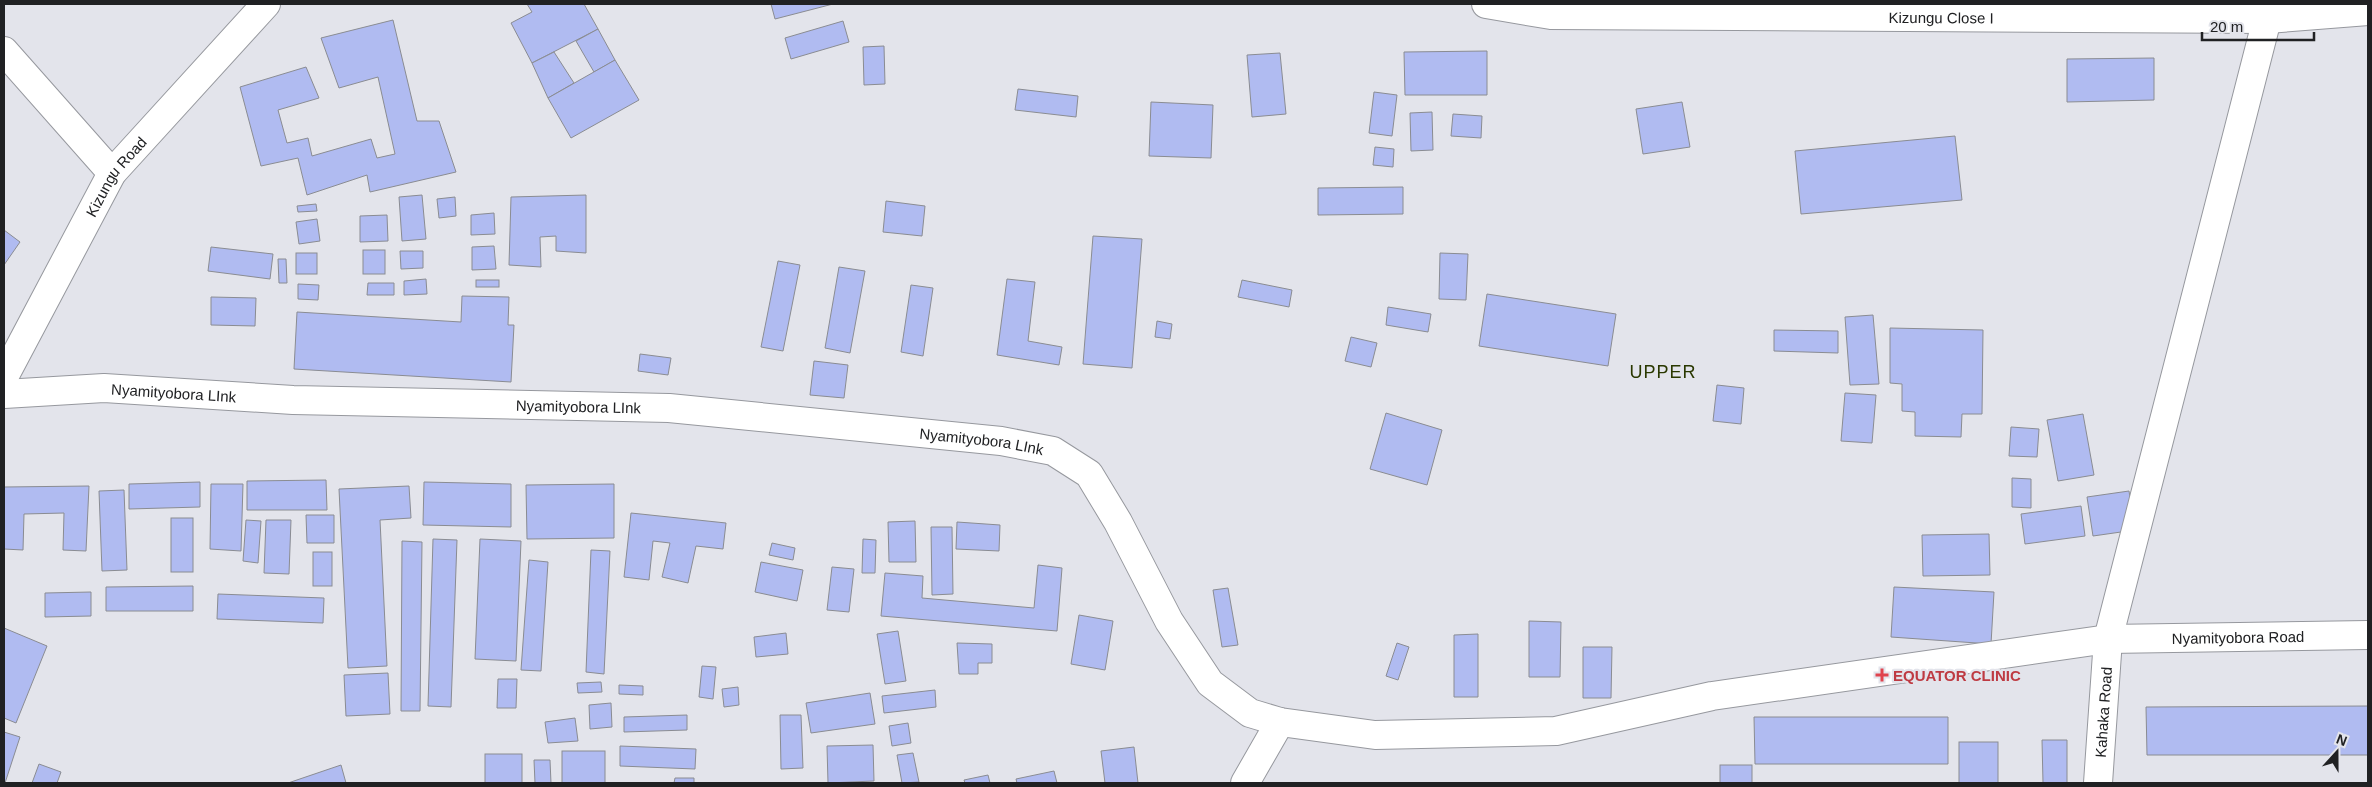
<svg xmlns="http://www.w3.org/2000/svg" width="2372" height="787" font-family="Arial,sans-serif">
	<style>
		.building { fill: #b0bbf1; stroke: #8a8c92 }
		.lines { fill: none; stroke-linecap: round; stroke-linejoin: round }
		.minor-casing { stroke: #96989e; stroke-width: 30 }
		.minor { stroke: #fff; stroke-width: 28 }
		.health-dot { fill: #e0444e; stroke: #e3e4eb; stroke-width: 2 }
		.labels { text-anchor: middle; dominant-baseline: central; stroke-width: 4.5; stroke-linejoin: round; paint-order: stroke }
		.street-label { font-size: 15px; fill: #202123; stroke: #e3e4eb }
		.health-label { font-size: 15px; font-weight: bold; fill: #be3a42; stroke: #e3e4eb; text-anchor: start }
		.quarter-label { font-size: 18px; letter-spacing: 1px; fill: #2a3800; stroke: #e3e4eb }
	</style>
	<rect width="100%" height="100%" fill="#e3e4eb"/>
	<!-- building -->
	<g class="building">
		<polygon points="527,4 584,4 598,29 532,63 511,23 532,12"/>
		<polygon points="771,4 833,4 775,19"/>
		<polygon points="393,20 417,121 439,121 456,172 370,192 367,175 307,195 298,158 261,166 240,87 306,67 319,98 278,110 287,143 308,138 312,156 371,139 377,158 395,154 378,77 339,88 321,38"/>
		<polygon points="843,21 849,42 791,59 785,38"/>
		<polygon points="598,29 615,60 594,72 576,41"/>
		<polygon points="884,46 885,84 864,85 863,47"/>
		<polygon points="1487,51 1487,95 1405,95 1404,52"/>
		<polygon points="554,52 574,83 548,98 532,63"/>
		<polygon points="1280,53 1286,114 1252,117 1247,55"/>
		<polygon points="2154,58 2154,100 2067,102 2067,59"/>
		<polygon points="615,60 639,100 571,138 548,98"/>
		<polygon points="1018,89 1078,96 1076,117 1015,110"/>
		<polygon points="1374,92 1397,95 1392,136 1369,133"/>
		<polygon points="1151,102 1213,105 1211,158 1149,156"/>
		<polygon points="1682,102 1690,147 1643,154 1636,109"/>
		<polygon points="1432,112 1433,150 1411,151 1410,113"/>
		<polygon points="1453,114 1482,116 1481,138 1451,136"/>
		<polygon points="1955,136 1962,200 1801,214 1795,151"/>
		<polygon points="1375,147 1394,149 1393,167 1373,165"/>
		<polygon points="1403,187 1403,214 1318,215 1318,188"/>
		<polygon points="422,195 426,239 402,241 399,197"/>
		<polygon points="586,195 586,253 556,251 556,236 540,237 541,267 509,265 511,197"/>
		<polygon points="455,197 456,216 439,218 437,199"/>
		<polygon points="886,201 925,206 922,236 883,232"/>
		<polygon points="316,204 317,211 298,212 297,206"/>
		<polygon points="494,213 495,234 471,235 471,215"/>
		<polygon points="387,215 388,241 360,242 360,216"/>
		<polygon points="317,219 320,241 299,244 296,222"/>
		<polygon points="4,230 20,242 4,265"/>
		<polygon points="1093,236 1142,239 1132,368 1083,364"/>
		<polygon points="494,246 496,269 472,270 472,247"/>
		<polygon points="211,247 273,254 270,279 208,271"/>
		<rect x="363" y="250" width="22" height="24"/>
		<polygon points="400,251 423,251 423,268 401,269"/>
		<rect x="296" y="253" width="21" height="21"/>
		<polygon points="1440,253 1468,254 1466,300 1439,299"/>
		<polygon points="278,259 286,259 287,283 279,283"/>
		<polygon points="778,261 800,265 783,351 761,347"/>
		<polygon points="839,267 865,271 850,353 825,348"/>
		<polygon points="426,279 427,294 404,295 404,281"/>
		<polygon points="1007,279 1035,282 1028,341 1062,347 1059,365 997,355"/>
		<rect x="476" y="280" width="23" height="7"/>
		<polygon points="1242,280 1292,290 1289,307 1238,297"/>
		<polygon points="368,283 394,283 394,295 367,295"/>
		<polygon points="298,284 319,285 318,300 298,299"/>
		<polygon points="911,285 933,288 923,356 901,352"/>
		<polygon points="1487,294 1616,314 1608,366 1479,346"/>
		<polygon points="462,296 509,297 508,325 514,325 511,382 294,369 297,312 461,322"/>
		<polygon points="211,297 256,298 255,326 211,325"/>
		<polygon points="1388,307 1431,314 1428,332 1386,325"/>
		<polygon points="1873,315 1879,384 1850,385 1845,317"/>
		<polygon points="1157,321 1172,324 1170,339 1155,337"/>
		<polygon points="1890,328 1983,330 1982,414 1962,414 1961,437 1915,436 1915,412 1902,411 1902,384 1890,383"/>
		<polygon points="1774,330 1838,331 1838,353 1774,351"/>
		<polygon points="1351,337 1377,343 1371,367 1345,361"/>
		<polygon points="640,354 671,358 668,375 638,371"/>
		<polygon points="814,361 848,365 844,398 810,395"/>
		<polygon points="1717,385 1744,388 1741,424 1713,421"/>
		<polygon points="1845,393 1876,395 1872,443 1841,441"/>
		<polygon points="1386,413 1442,430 1427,485 1370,469"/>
		<polygon points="2083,414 2094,475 2058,481 2047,420"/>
		<polygon points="2011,427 2039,429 2037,457 2009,456"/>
		<polygon points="2012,478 2031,479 2031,508 2012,507"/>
		<polygon points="326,480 327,510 247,510 247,481"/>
		<polygon points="200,482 200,507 129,509 129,484"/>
		<polygon points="424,482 511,484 511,527 423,525"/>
		<polygon points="211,484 243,484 241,551 210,549"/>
		<polygon points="614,484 614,538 527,539 526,485"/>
		<polygon points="89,486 86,551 63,550 64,513 24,514 23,550 4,549 4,487"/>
		<polygon points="409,486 411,518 380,520 387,666 348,668 339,489"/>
		<polygon points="124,490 127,570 102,571 99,491"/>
		<polygon points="2129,491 2135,530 2093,536 2087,497"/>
		<polygon points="2081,506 2085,536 2025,544 2021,514"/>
		<polygon points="631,513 726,523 723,549 696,546 688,583 662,577 670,543 653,541 649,580 624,577"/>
		<polygon points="306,515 334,515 334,543 307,543"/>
		<rect x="171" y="518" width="22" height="54"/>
		<polygon points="246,520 261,521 258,563 243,561"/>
		<polygon points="266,520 291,520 289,574 264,573"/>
		<polygon points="915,521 916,562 889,562 888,522"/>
		<polygon points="957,522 1000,525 999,551 956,549"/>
		<polygon points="931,527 952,527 953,594 932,595"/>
		<polygon points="1989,534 1990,575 1923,576 1922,535"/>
		<polygon points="433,539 457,540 451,707 428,706"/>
		<polygon points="480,539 521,541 516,661 475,659"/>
		<polygon points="863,539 876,540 875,573 862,573"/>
		<polygon points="402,541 422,542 420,711 401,711"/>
		<polygon points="772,543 795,548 793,560 769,555"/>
		<polygon points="591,550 610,551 604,674 586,672"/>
		<rect x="313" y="552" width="19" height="34"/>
		<polygon points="529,560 548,562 541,671 521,670"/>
		<polygon points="761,562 803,570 797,601 755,592"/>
		<polygon points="1038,565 1062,568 1057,631 881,616 885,573 923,576 922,598 1034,608"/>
		<polygon points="832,567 854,569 849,612 827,610"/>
		<polygon points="193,586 193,611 106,611 106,587"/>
		<polygon points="1894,587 1994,592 1991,644 1891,637"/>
		<polygon points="1228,588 1238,645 1222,647 1213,590"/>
		<polygon points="91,592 91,616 45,617 45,593"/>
		<polygon points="218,594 324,598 323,623 217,619"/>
		<polygon points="1079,615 1113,621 1105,670 1071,664"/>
		<polygon points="1529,621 1561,622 1560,677 1529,677"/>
		<polygon points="4,628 47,646 16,723 4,718"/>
		<polygon points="898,631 906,681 885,684 877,634"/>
		<polygon points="786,633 788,654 756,657 754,637"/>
		<polygon points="1478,634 1478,697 1454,697 1454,635"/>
		<polygon points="957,643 992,644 992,663 978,663 978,674 959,674"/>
		<polygon points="1397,643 1409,647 1398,680 1386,676"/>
		<polygon points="1583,647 1612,647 1611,698 1583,698"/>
		<polygon points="702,666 716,667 713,699 699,697"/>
		<polygon points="388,673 390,714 346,716 344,675"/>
		<polygon points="498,679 517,679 516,708 497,708"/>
		<polygon points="601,682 602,692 578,693 577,683"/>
		<polygon points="619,685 643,686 643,695 619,694"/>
		<polygon points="738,687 739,705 724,707 722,689"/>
		<polygon points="935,690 936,707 884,713 882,696"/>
		<polygon points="870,693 875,724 811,733 806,703"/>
		<polygon points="611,703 612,727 590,729 589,705"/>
		<polygon points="2368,706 2368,755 2147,755 2146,707"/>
		<polygon points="687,715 687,730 624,732 624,717"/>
		<polygon points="780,715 801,715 803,768 781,769"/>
		<polygon points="1754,717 1948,717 1948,764 1755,764"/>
		<polygon points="575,718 578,741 548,743 545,722"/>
		<polygon points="908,723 911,743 892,746 889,726"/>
		<polygon points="4,732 20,737 5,783 4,783"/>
		<polygon points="2042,740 2067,740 2067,783 2043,783"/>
		<rect x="1959" y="742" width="39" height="41"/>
		<polygon points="873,745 874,781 828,783 827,746"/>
		<polygon points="620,746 696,749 695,769 620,766"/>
		<polygon points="1134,747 1138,783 1105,783 1101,751"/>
		<rect x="562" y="751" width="43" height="32"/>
		<polygon points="913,753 919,782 902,783 897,755"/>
		<rect x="485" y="754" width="37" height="29"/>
		<polygon points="534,760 550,760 551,783 535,783"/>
		<polygon points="39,764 61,772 57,783 32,783"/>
		<polygon points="341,765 346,783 288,783"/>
		<rect x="1720" y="765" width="32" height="18"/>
		<polygon points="1054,771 1057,783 1017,783 1016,779"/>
		<polygon points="988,775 990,783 965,783 964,780"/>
		<polygon points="675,778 694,778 694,783 674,783"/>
	</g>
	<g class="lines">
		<!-- minor casing -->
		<g class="minor-casing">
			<g id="minor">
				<path id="s1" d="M1486 4 1551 15 2267 19 2368 11"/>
				<polyline points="4,51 112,173"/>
				<path id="s2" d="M4 377 112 173 266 4"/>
				<path id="s3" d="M4 394 104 388 293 400 669 408 1001 441 1053 451 1089 474 1118 522 1169 621 1210 683 1250 713 1280 722 1375 735 1556 731 1712 696 2108 639 2368 635"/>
				<polyline points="1245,783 1280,722"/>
				<path id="s4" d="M2098 783 2108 639 2267 19"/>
			</g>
		</g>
		<!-- minor -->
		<use href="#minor" class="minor"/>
	</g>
	<!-- markers -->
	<path class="health-dot" d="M1879.5 667.5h5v5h5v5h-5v5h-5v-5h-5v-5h5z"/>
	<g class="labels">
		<!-- street labels -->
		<g class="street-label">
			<text stroke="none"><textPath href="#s1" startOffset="456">Kizungu Close I</textPath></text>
			<text stroke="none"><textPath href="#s2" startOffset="230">Kizungu Road</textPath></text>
			<text stroke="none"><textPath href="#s3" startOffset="170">Nyamityobora LInk</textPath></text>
			<text stroke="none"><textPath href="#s3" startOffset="575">Nyamityobora LInk</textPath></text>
			<text stroke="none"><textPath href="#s3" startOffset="980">Nyamityobora LInk</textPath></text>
			<text stroke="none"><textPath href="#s3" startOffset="2385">Nyamityobora Road</textPath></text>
			<text stroke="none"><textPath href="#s4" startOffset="71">Kahaka Road</textPath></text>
		</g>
		<!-- health labels -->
		<g class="health-label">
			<text x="1893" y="675">EQUATOR CLINIC</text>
		</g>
		<!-- quarter labels -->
		<g class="quarter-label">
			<text x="1663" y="372">UPPER</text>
		</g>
	</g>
	<!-- border -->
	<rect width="2372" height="787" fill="none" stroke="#202123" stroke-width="10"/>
	<!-- north arrow -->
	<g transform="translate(2337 752) rotate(21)" stroke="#e3e4eb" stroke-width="4" paint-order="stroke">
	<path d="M0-4L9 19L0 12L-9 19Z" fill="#202123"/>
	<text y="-8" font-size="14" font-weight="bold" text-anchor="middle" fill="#202123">N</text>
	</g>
	<!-- scale -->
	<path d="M2202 32v8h112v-8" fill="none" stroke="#202123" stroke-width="2.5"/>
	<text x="2210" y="32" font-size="15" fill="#202123" stroke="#e3e4eb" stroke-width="4" paint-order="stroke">20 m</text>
</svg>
